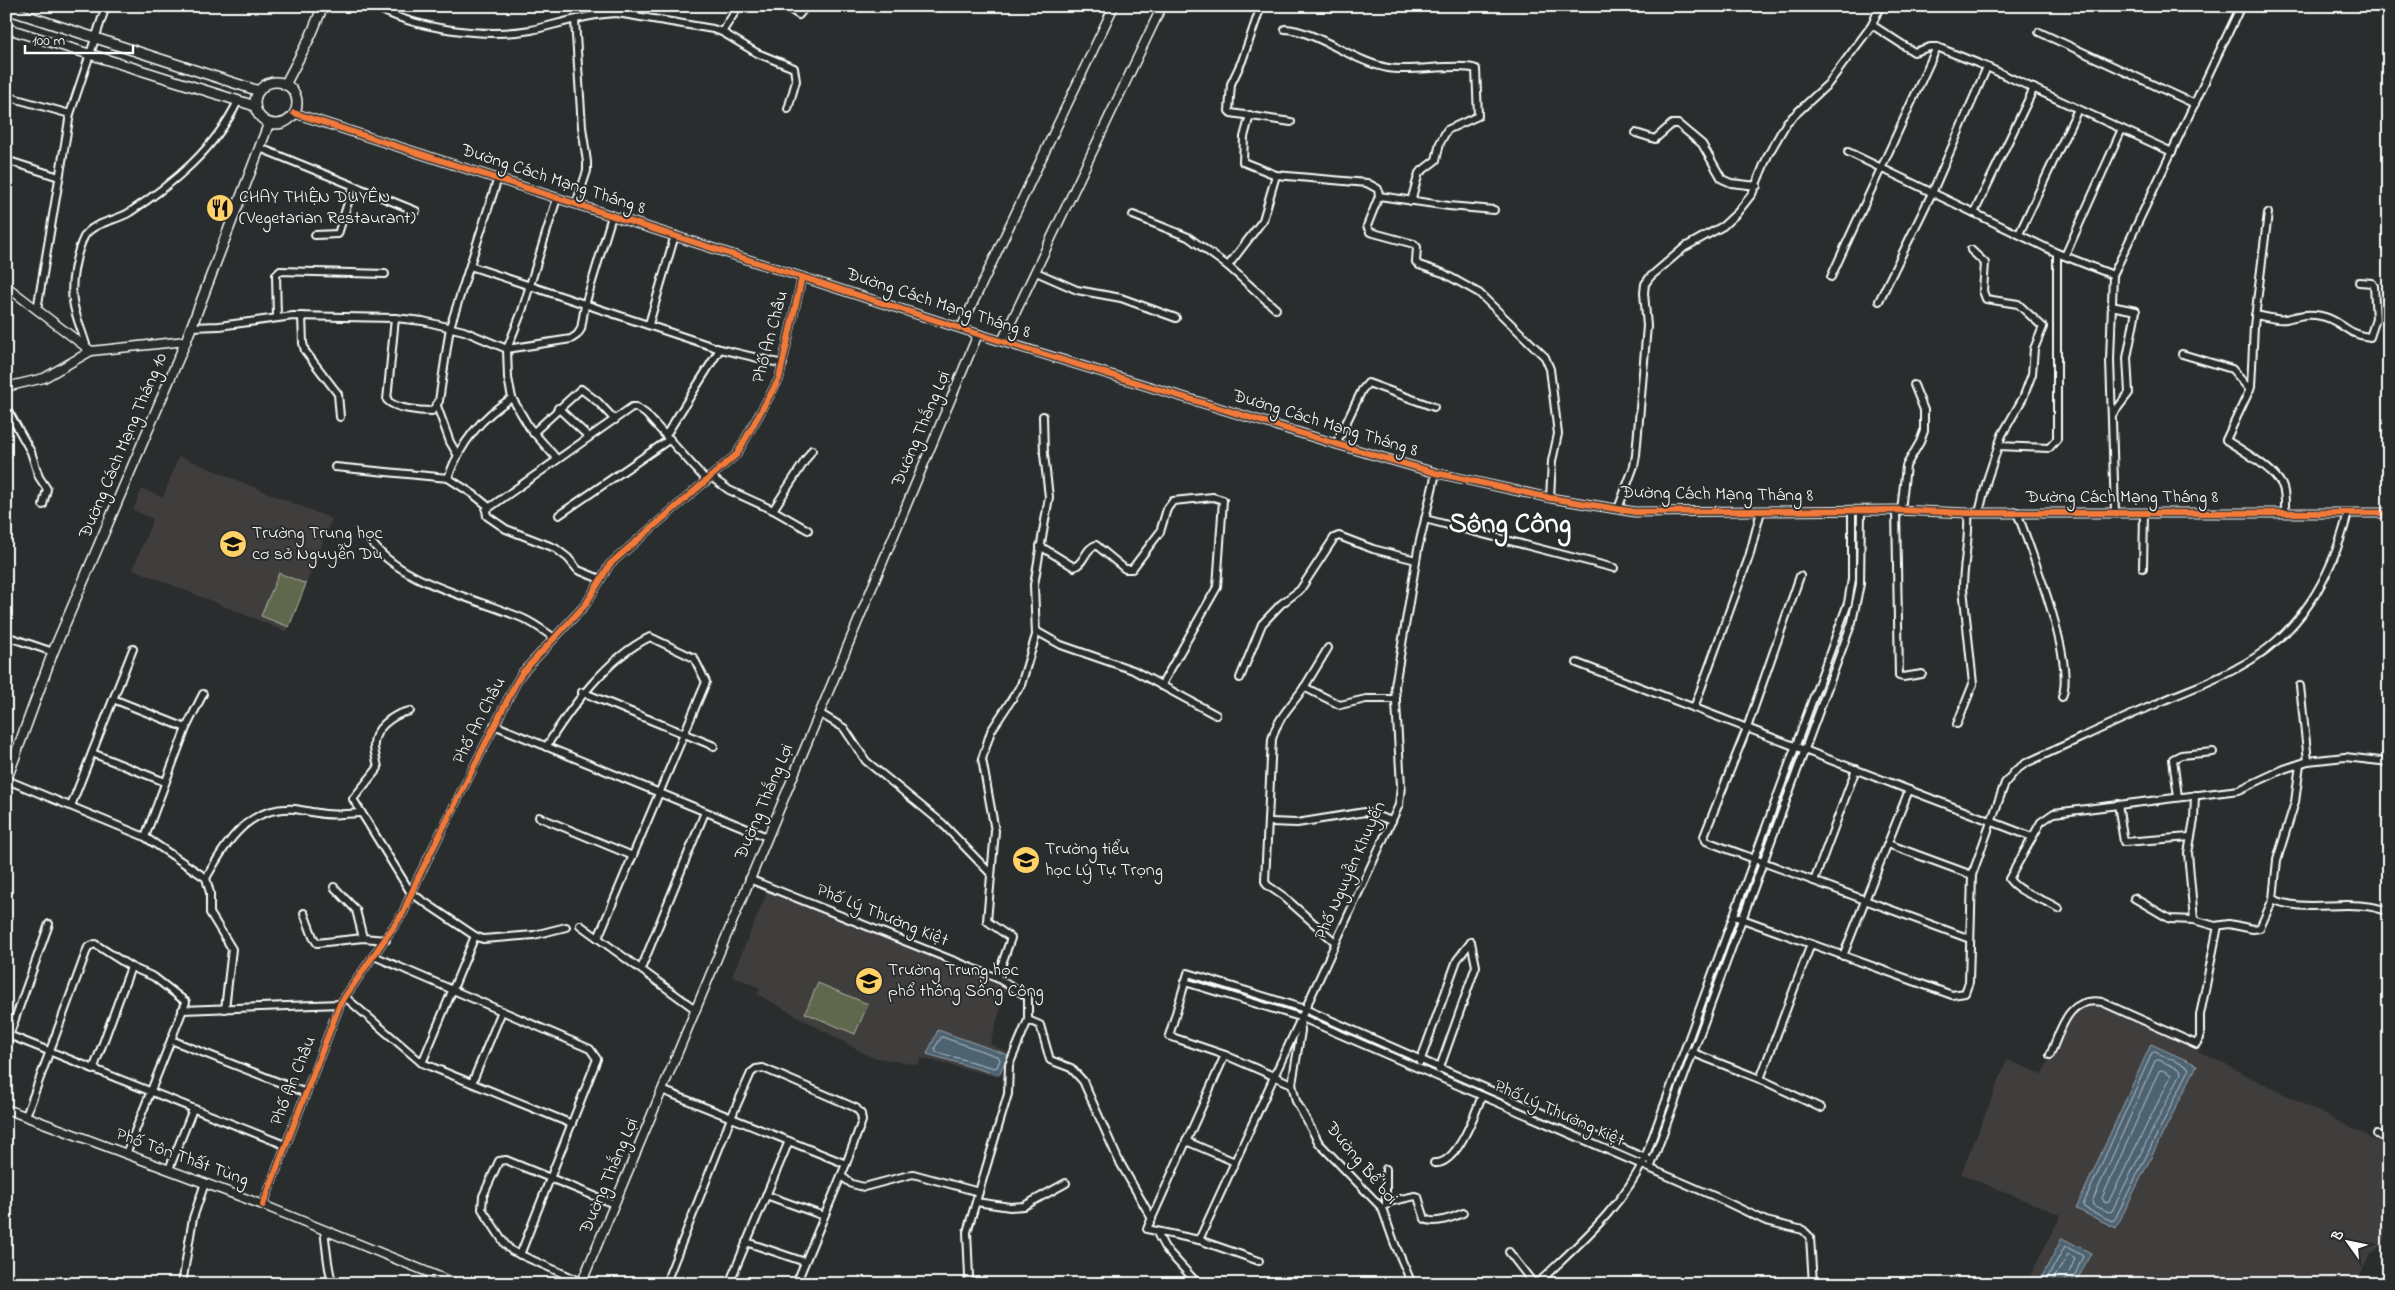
<svg xmlns="http://www.w3.org/2000/svg" width="2395" height="1290" font-family="'Indie Flower',sans-serif">
	<style>
		.built { fill: #3f3c3e }
		.green { fill: #5e674d; stroke: #aeb3a6 }
		.water { fill: #4e6472; stroke: #95a2aa }
		.lines { fill: none; stroke-linecap: round; stroke-linejoin: round }
		.shore { stroke: #b8c1c7; stroke-width: 1 }
		.minor-casing { stroke: #fff; stroke-width: 10 }
		.tertiary-casing { stroke: #fff; stroke-width: 11 }
		.secondary-casing { stroke: #fff; stroke-width: 12 }
		.minor { stroke: #2a2d2e; stroke-width: 6 }
		.tertiary { stroke: #2a2d2e; stroke-width: 8 }
		.secondary { stroke: #2a2d2e; stroke-width: 9 }
		.cycleway-casing { stroke: #2a2d2e; stroke-width: 9 }
		.cycleway { stroke: #f17a3a; stroke-width: 6 }
		.labels { text-anchor: middle; dominant-baseline: central; stroke-width: 4; stroke-linejoin: round; paint-order: stroke }
		.street-label { font-size: 18px; fill: #fff; stroke: #2a2d2e }
		.poi-label { font-size: 18px; fill: #fff; stroke: #2a2d2e; text-anchor: start }
		.town-label { font-size: 28px; font-weight: bold; fill: #fff; stroke: #2a2d2e }
	</style>
	<rect width="100%" height="100%" fill="#2a2d2e"/>
	<filter id="ink" filterUnits="userSpaceOnUse"><feTurbulence type="fractalNoise" baseFrequency=".02" numOctaves="2"/><feDisplacementMap in="SourceGraphic" scale="10" xChannelSelector="R" yChannelSelector="G"/><feConvolveMatrix kernelMatrix="1 2 1 2 8 2 1 2 1" color-interpolation-filters="sRGB"/></filter>
	<g filter="url(#ink)">
		<!-- built -->
		<g class="built">
			<polygon points="179,456 332,519 287,632 133,569 153,519 133,510 142,489 163,497"/>
			<polygon points="768,890 1007,987 990,1044 1009,1053 998,1077 921,1058 919,1065 871,1057 757,994 760,988 732,976"/>
			<polygon points="2098,1003 2206,1055 2389,1147 2389,1229 2382,1246 2370,1254 2356,1284 2026,1284 2061,1215 1961,1174 2007,1060 2042,1074 2071,1014 2079,1006"/>
		</g>
		<!-- green -->
		<g class="green">
			<polygon points="279,573 306,584 289,627 261,616"/>
			<polygon points="818,983 868,1004 855,1034 805,1013"/>
		</g>
		<!-- water -->
		<g class="water">
			<polygon points="938,1030 1008,1055 999,1075 927,1054"/>
			<polygon points="2151,1044 2197,1065 2116,1228 2076,1209"/>
			<polygon points="2062,1238 2091,1253 2075,1284 2038,1284"/>
		</g>
		<g class="lines">
			<!-- shore -->
			<g class="shore">
				<polygon points="942,1037 999,1057 1000,1060 997,1067 994,1068 936,1052 935,1048"/>
				<polygon points="2155,1052 2188,1067 2189,1070 2115,1219 2112,1221 2085,1208 2083,1205 2152,1053"/>
				<polygon points="2159,1060 2180,1070 2181,1073 2112,1211 2109,1212 2093,1205 2092,1202 2155,1061"/>
				<polygon points="2162,1070 2170,1074 2171,1076 2109,1201 2105,1202 2102,1198 2159,1071"/>
				<polyline points="2044,1284 2065,1246 2083,1256 2071,1284"/>
				<polyline points="2051,1284 2068,1254 2075,1259 2064,1284"/>
			</g>
			<!-- minor casing -->
			<g class="minor-casing">
				<g id="minor">
					<path d="M374 6C414 29 485 38 531 30 559 24 588 14 617 13L713 29 722 32 757 53 794 68 796 81 788 109"/>
					<polyline points="785,6 799,15 806,6"/>
					<polyline points="1261,6 1242,61 1231,84 1229,111 1231,113 1291,122"/>
					<polyline points="575,20 582,127 587,162 587,171 576,204"/>
					<polyline points="1872,25 1914,52 1930,47 1937,47 1987,67 2172,152"/>
					<path d="M1285 29C1315 30 1354 62 1388 68 1409 72 1461 63 1476 69L1478 116 1447 130 1440 143 1436 160 1419 173 1411 201"/>
					<polyline points="722,32 739,6"/>
					<polyline points="2039,32 2195,104"/>
					<polyline points="6,96 70,114"/>
					<polyline points="1250,115 1244,137 1243,162 1276,175 1367,183 1378,189 1379,196 1367,226 1370,232 1414,244 1417,247 1416,262 1419,265 1443,273 1479,293 1545,357 1550,369 1558,434 1552,461 1550,498"/>
					<polyline points="1636,133 1655,139 1672,124 1678,124 1702,144 1722,179 1731,183 1757,186"/>
					<polyline points="260,148 416,211"/>
					<polyline points="1848,152 2057,253 2113,275"/>
					<polyline points="6,160 59,177"/>
					<polyline points="1379,196 1449,206 1494,210"/>
					<polyline points="1974,213 2034,88"/>
					<path d="M2268 213 2254 326 2251 387 2226 440C2243 451 2273 468 2282 485 2286 493 2285 504 2285 513"/>
					<polyline points="1133,215 1188,237 1228,266 1276,309"/>
					<polyline points="2019,234 2078,109"/>
					<polyline points="315,235 338,234 353,187"/>
					<polyline points="1971,250 1985,263 1983,291 1986,299 2018,304 2043,327 2034,349 2032,374 2023,398 2002,435 1987,480 1979,513"/>
					<polyline points="2065,256 2122,129"/>
					<polyline points="470,266 720,349 783,364"/>
					<polyline points="1228,266 1263,220 1276,175"/>
					<polyline points="1036,272 1077,290 1121,298 1176,318"/>
					<polyline points="1831,277 1937,47"/>
					<polyline points="1879,301 1932,193 1987,67"/>
					<polyline points="2111,306 2136,311 2127,358 2129,393 2113,414"/>
					<polyline points="37,310 70,114 106,6"/>
					<path d="M2255 315C2264 316 2277 321 2286 319 2299 316 2307 313 2321 316 2340 319 2346 335 2370 337L2376 319 2374 286 2372 283 2359 282"/>
					<polyline points="302,316 303,343 305,351 338,394 340,417"/>
					<polyline points="277,317 276,275 280,271 385,274"/>
					<path d="M395 318 387 400C395 409 420 411 432 411L439 401 450 327 498 178"/>
					<polyline points="649,324 675,235"/>
					<polyline points="191,327 219,326 293,316 395,318 423,321 464,331 507,349 571,339 577,335 581,329 585,305 612,216"/>
					<path d="M87 348C83 333 75 316 73 301 70 283 76 253 84 237 92 222 117 221 130 212 174 183 215 149 238 101"/>
					<polyline points="2182,354 2232,369 2250,390"/>
					<polyline points="437,406 450,442 457,454"/>
					<polyline points="6,407 31,452 39,477 47,489 43,505"/>
					<polyline points="558,408 589,437"/>
					<polyline points="533,433 581,389 598,402 615,420"/>
					<polyline points="666,435 720,349"/>
					<polyline points="1336,444 1362,390 1368,383 1434,407"/>
					<polyline points="1998,446 2049,448 2057,439 2057,253"/>
					<polyline points="557,459 529,427 512,398 508,378 507,349 522,311 557,198"/>
					<polyline points="335,467 448,478 473,494 489,507"/>
					<polyline points="711,477 729,490 773,510 808,530"/>
					<path d="M448 478C460 444 481 417 512 398"/>
					<polyline points="1618,509 1634,466 1636,455 1647,326 1644,293 1645,284 1650,277 1685,247 1723,226 1737,213 1752,194 1768,155 1787,122 1828,84 1872,25 1880,6"/>
					<polyline points="773,510 812,450"/>
					<polyline points="1896,510 1899,676 1903,677 1922,674"/>
					<polyline points="1901,511 1906,466 1920,442 1924,431 1924,410 1914,385"/>
					<path d="M2017 512C2031 552 2076 661 2062 697"/>
					<polyline points="2115,512 2110,360 2113,275 2241,6"/>
					<polyline points="559,515 670,439"/>
					<polyline points="1425,519 1614,568"/>
					<path d="M369 538C395 582 476 598 522 618 534 623 544 631 554 638"/>
					<path d="M1040 546 1074 567C1085 563 1085 548 1096 545L1125 569H1132L1160 532 1167 509 1173 501 1213 497 1223 500 1217 587 1161 686"/>
					<polyline points="2143,568 2144,514"/>
					<polyline points="1800,576 1747,728 1704,836 1706,841 1970,939"/>
					<polyline points="600,579 578,570 568,558 555,548 506,529 487,516 486,510 632,407 636,407 646,414 707,481"/>
					<polyline points="1036,631 1061,645 1133,670 1216,715"/>
					<polyline points="6,636 53,652"/>
					<path d="M1328 648C1320 661 1313 673 1305 686 1293 704 1278 716 1272 739L1265 881 1267 885 1283 896 1335 942"/>
					<polyline points="1577,663 2032,837"/>
					<polyline points="1240,678 1262,624 1281,604 1300,590 1334,538 1339,536 1373,549 1416,560"/>
					<polyline points="2300,686 2308,761"/>
					<polyline points="1304,687 1340,705 1366,699 1396,699"/>
					<polyline points="582,692 714,746"/>
					<polyline points="113,699 186,728"/>
					<polyline points="1694,708 1749,557 1761,511"/>
					<path d="M410 711C393 714 372 729 374 748 375 755 377 761 378 768L353 799 411 893 475 936 483 939 534 935 566 927"/>
					<polyline points="819,713 844,728 866,761 942,823 991,874"/>
					<path d="M1957 724 1973 684 1963 588C1963 563 1970 539 1968 513"/>
					<polyline points="494,725 767,837"/>
					<path d="M546 747C570 708 608 657 650 637L694 658 706 682 598 938"/>
					<polyline points="92,753 165,782"/>
					<polyline points="7,780 145,837 206,878 210,893 210,913 232,949 225,1009"/>
					<polyline points="2178,797 2173,759 2181,755 2213,752"/>
					<polyline points="2118,804 2124,842 2190,837"/>
					<polyline points="71,806 133,649"/>
					<polyline points="539,817 633,856"/>
					<polyline points="1270,822 1297,823 1365,812 1392,821"/>
					<polyline points="145,837 186,728 203,694"/>
					<polyline points="1888,844 1972,875"/>
					<path d="M206 878C227 842 247 806 295 809 302 810 310 812 318 813 332 816 345 814 360 813"/>
					<polyline points="749,879 997,978 1028,997 1028,1020 1009,1065 1008,1094 967,1232 969,1276 967,1284"/>
					<polyline points="1814,881 1856,769"/>
					<polyline points="334,887 356,910 363,938"/>
					<polyline points="2134,898 2170,919 2194,920 2215,926 2229,924 2253,929 2260,928 2273,899 2277,860 2295,802 2300,764"/>
					<path d="M2273 899C2305 915 2352 896 2389 912"/>
					<path d="M2059 909C2044 898 2021 895 2009 879L2041 822 2054 813 2239 790 2284 769 2308 761 2345 757 2389 762"/>
					<polyline points="304,913 313,937 317,943 363,938 386,940"/>
					<path d="M1734 916 1952 995 1965 993 1969 982 1972 875 2005 783 2016 770 2026 763C2069 744 2111 723 2154 705 2181 692 2210 683 2237 668 2300 635 2331 579 2348 513"/>
					<polyline points="2194,920 2188,853 2194,820 2195,795"/>
					<polyline points="49,924 10,1033 11,1036 285,1145"/>
					<polyline points="580,925 695,1009"/>
					<polyline points="374,956 590,1049 597,1059 520,1255"/>
					<polyline points="1843,956 1909,790"/>
					<polyline points="641,969 705,812"/>
					<polyline points="997,978 1011,938 987,921 995,831 982,759 991,731 1021,685 1036,635 1034,585 1049,497 1044,454 1043,416"/>
					<polyline points="1185,982 1300,1017 1716,1197 1766,1221 1803,1230 1810,1237 1813,1284"/>
					<polyline points="345,997 422,1063 572,1124"/>
					<polyline points="182,1010 340,1004"/>
					<polyline points="1028,1020 1040,1025 1050,1060 1071,1068 1083,1081 1118,1159 1152,1219"/>
					<polyline points="171,1040 306,1093"/>
					<polyline points="1691,1052 1760,1079 1821,1108"/>
					<polyline points="1225,1055 1147,1229 1199,1240 1259,1261"/>
					<path d="M2050 1055C2061 1030 2067 996 2102 1002L2196 1044 2200 1038V1015L2218 926"/>
					<polyline points="1420,1062 1457,960 1471,942"/>
					<polyline points="422,1063 475,936"/>
					<polyline points="93,1070 131,967"/>
					<polyline points="1439,1070 1476,966 1471,942"/>
					<polyline points="1760,1079 1811,944"/>
					<polyline points="472,1083 502,1011"/>
					<polyline points="1292,1084 1301,1031 1300,1018"/>
					<polyline points="662,1090 846,1164"/>
					<polyline points="26,1116 88,947 95,944 131,967 154,977 186,1002 126,1154"/>
					<polyline points="2377,1134 2389,1140"/>
					<polyline points="1186,1141 1235,1162"/>
					<path d="M1434 1163C1457 1166 1475 1113 1482 1096"/>
					<polyline points="1651,1166 1852,622 1860,584 1861,511"/>
					<polyline points="169,1169 193,1109"/>
					<polyline points="1386,1169 1386,1205"/>
					<polyline points="841,1176 852,1184 864,1187 913,1174 979,1192"/>
					<polyline points="766,1195 824,1216"/>
					<polyline points="976,1202 1010,1207 1024,1206 1066,1183"/>
					<path d="M1388 1202 1415 1196 1418 1197 1425 1219C1435 1225 1454 1217 1463 1213"/>
					<polyline points="263,1205 340,1004 403,913 418,878 516,683 522,673 586,604 610,564 737,454 779,379 802,277"/>
					<path d="M324 1230C326 1242 328 1277 334 1284"/>
					<polyline points="1156,1231 1165,1248 1198,1284"/>
					<polyline points="1199,1240 1399,805 1401,786 1395,686 1418,549 1436,473"/>
					<polyline points="746,1242 805,1262"/>
					<polyline points="1509,1252 1534,1284"/>
					<polyline points="582,1282 512,1251 505,1244 482,1209 483,1196 499,1161 506,1160 614,1204"/>
					<polyline points="182,1284 193,1218 205,1183"/>
					<polyline points="668,1284 669,1275 731,1118 751,1073 756,1069 763,1068 856,1108 861,1114 862,1121 846,1164 796,1284"/>
					<polyline points="729,1284 789,1141"/>
					<polyline points="1412,1284 1394,1242 1382,1208 1319,1143 1296,1101 1292,1084 1225,1055 1169,1036 1188,973 1305,1009 1652,1161"/>
					<path d="M1535 1284C1544 1279 1551 1270 1559 1263 1591 1233 1626 1199 1645 1158L1848 603 1852 579V511"/>
				</g>
			</g>
			<!-- tertiary casing -->
			<g class="tertiary-casing">
				<g id="tertiary">
					<polyline points="294,113 978,334 1336,444 1436,473 1550,498 1635,512 1896,510 1968,513 2389,513"/>
					<polyline points="6,286 91,351 186,341"/>
					<polyline points="961,328 1114,6"/>
					<polyline points="1002,341 1162,6"/>
					<polyline points="6,387 44,378 91,351"/>
					<polyline points="6,1109 263,1205 457,1284"/>
					<polyline points="581,1284 978,334"/>
					<polyline points="2386,1284 2389,1275"/>
				</g>
			</g>
			<!-- secondary casing -->
			<g class="secondary-casing">
				<g id="secondary">
					<polyline points="6,9 259,91"/>
					<polyline points="6,28 255,106"/>
					<circle cx="276" cy="103" r="21"/>
					<polyline points="285,85 311,35 323,6"/>
					<polyline points="6,781 53,652 186,341 269,123"/>
				</g>
			</g>
			<!-- minor -->
			<use href="#minor" class="minor"/>
			<!-- tertiary -->
			<use href="#tertiary" class="tertiary"/>
			<!-- secondary -->
			<use href="#secondary" class="secondary"/>
			<!-- cycleway casing -->
			<g class="cycleway-casing">
				<g id="cycleway">
					<polyline points="294,113 978,334 1336,444 1436,473 1550,498 1635,512 1896,510 1968,513 2389,513"/>
					<polyline points="263,1205 340,1004 403,913 418,878 516,683 522,673 586,604 610,564 737,454 779,379 802,277"/>
				</g>
			</g>
			<!-- cycleway -->
			<use href="#cycleway" class="cycleway"/>
		</g>
	</g>
	<!-- icons -->
	<defs>
		<g id="restaurant-disc" transform="scale(1.4375)"><circle r="9.5" fill="#ffd166" stroke="#2a2d2e"/><path d="M-5-6h1v4h1v-4h1v4h1v-4h1v5L-1.5 .5V6h-2V.5L-5-1ZM5-6V6H3V1.5H1.5Q1.5-4 5-6Z" fill="#111"/></g>
		<g id="school-disc" transform="scale(1.4375)"><circle r="9.5" fill="#ffd166" stroke="#2a2d2e"/><path d="M0-5L7-2L0 1L-7-2ZM-4 1L0 2.5L4 1V4Q0 6-4 4Z" fill="#111"/></g>
	</defs>
	<g fill-rule="evenodd">
		<use href="#restaurant-disc" x="220" y="208"/>
		<use href="#school-disc" x="233" y="544"/>
		<use href="#school-disc" x="1026" y="860"/>
		<use href="#school-disc" x="869" y="981"/>
	</g>
	<g class="labels">
		<!-- street labels -->
		<g class="street-label">
			<text transform="translate(553 180) rotate(18)">Đường Cách Mạng Tháng 8</text>
			<text transform="translate(938 304) rotate(18)">Đường Cách Mạng Tháng 8</text>
			<text transform="translate(771 337) rotate(-75)">Phố An Châu</text>
			<text transform="translate(1325 424) rotate(17)">Đường Cách Mạng Tháng 8</text>
			<text transform="translate(922 429) rotate(-67)">Đường Thắng Lợi</text>
			<text transform="translate(124 446) rotate(-67)">Đường Cách Mạng Tháng 10</text>
			<text transform="translate(1717 495) rotate(1)">Đường Cách Mạng Tháng 8</text>
			<text x="2122" y="498">Đường Cách Mạng Tháng 8</text>
			<text transform="translate(480 721) rotate(-63)">Phố An Châu</text>
			<text transform="translate(765 802) rotate(-67)">Đường Thắng Lợi</text>
			<text transform="translate(1351 871) rotate(-66)">Phố Nguyễn Khuyến</text>
			<text transform="translate(882 916) rotate(22)">Phố Lý Thường Kiệt</text>
			<text transform="translate(294 1081) rotate(-68)">Phố An Châu</text>
			<text transform="translate(1559 1114) rotate(24)">Phố Lý Thường Kiệt</text>
			<text transform="translate(182 1158) rotate(20)">Phố Tôn Thất Tùng</text>
			<text transform="translate(1361 1164) rotate(50)">Đường Bể bơi</text>
			<text transform="translate(610 1176) rotate(-67)">Đường Thắng Lợi</text>
		</g>
		<!-- poi labels -->
		<g class="poi-label">
			<text x="239" y="198">CHAY THIỆN DUYÊN<tspan x="239" dy="21">(Vegetarian Restaurant)</tspan></text>
			<text x="252" y="534">Trường Trung học<tspan x="252" dy="21">cơ sở Nguyễn Du</tspan></text>
			<text x="1045" y="850">Trường tiểu<tspan x="1045" dy="21">học Lý Tự Trọng</tspan></text>
			<text x="888" y="971">Trường Trung học<tspan x="888" dy="21">phổ thông Sông Công</tspan></text>
		</g>
		<!-- town labels -->
		<g class="town-label">
			<text x="1510" y="525">Sông Công</text>
		</g>
	</g>
	<!-- margin -->
	<rect width="2395" height="1290" fill="none" stroke="#2a2d2e" stroke-width="25"/>
	<rect x="12" y="12" width="2370" height="1265" fill="none" stroke="#fff" stroke-width="2" filter="url(#ink)"/>
	<!-- north arrow -->
	<g transform="translate(2348 1242) rotate(303)" stroke="#2a2d2e" stroke-width="4" paint-order="stroke">
	<path d="M0-4L9 19L0 12L-9 19Z" fill="#ffffff"/>
	<text y="-8" font-size="14" font-weight="bold" text-anchor="middle" fill="#ffffff">B</text>
	</g>
	<!-- scale -->
	<path d="M25 45v8h108v-8" fill="none" stroke="#ffffff" stroke-width="2.5"/>
	<text x="32" y="45" font-size="15" fill="#ffffff" stroke="#2a2d2e" stroke-width="4" paint-order="stroke">100 m</text>
</svg>
